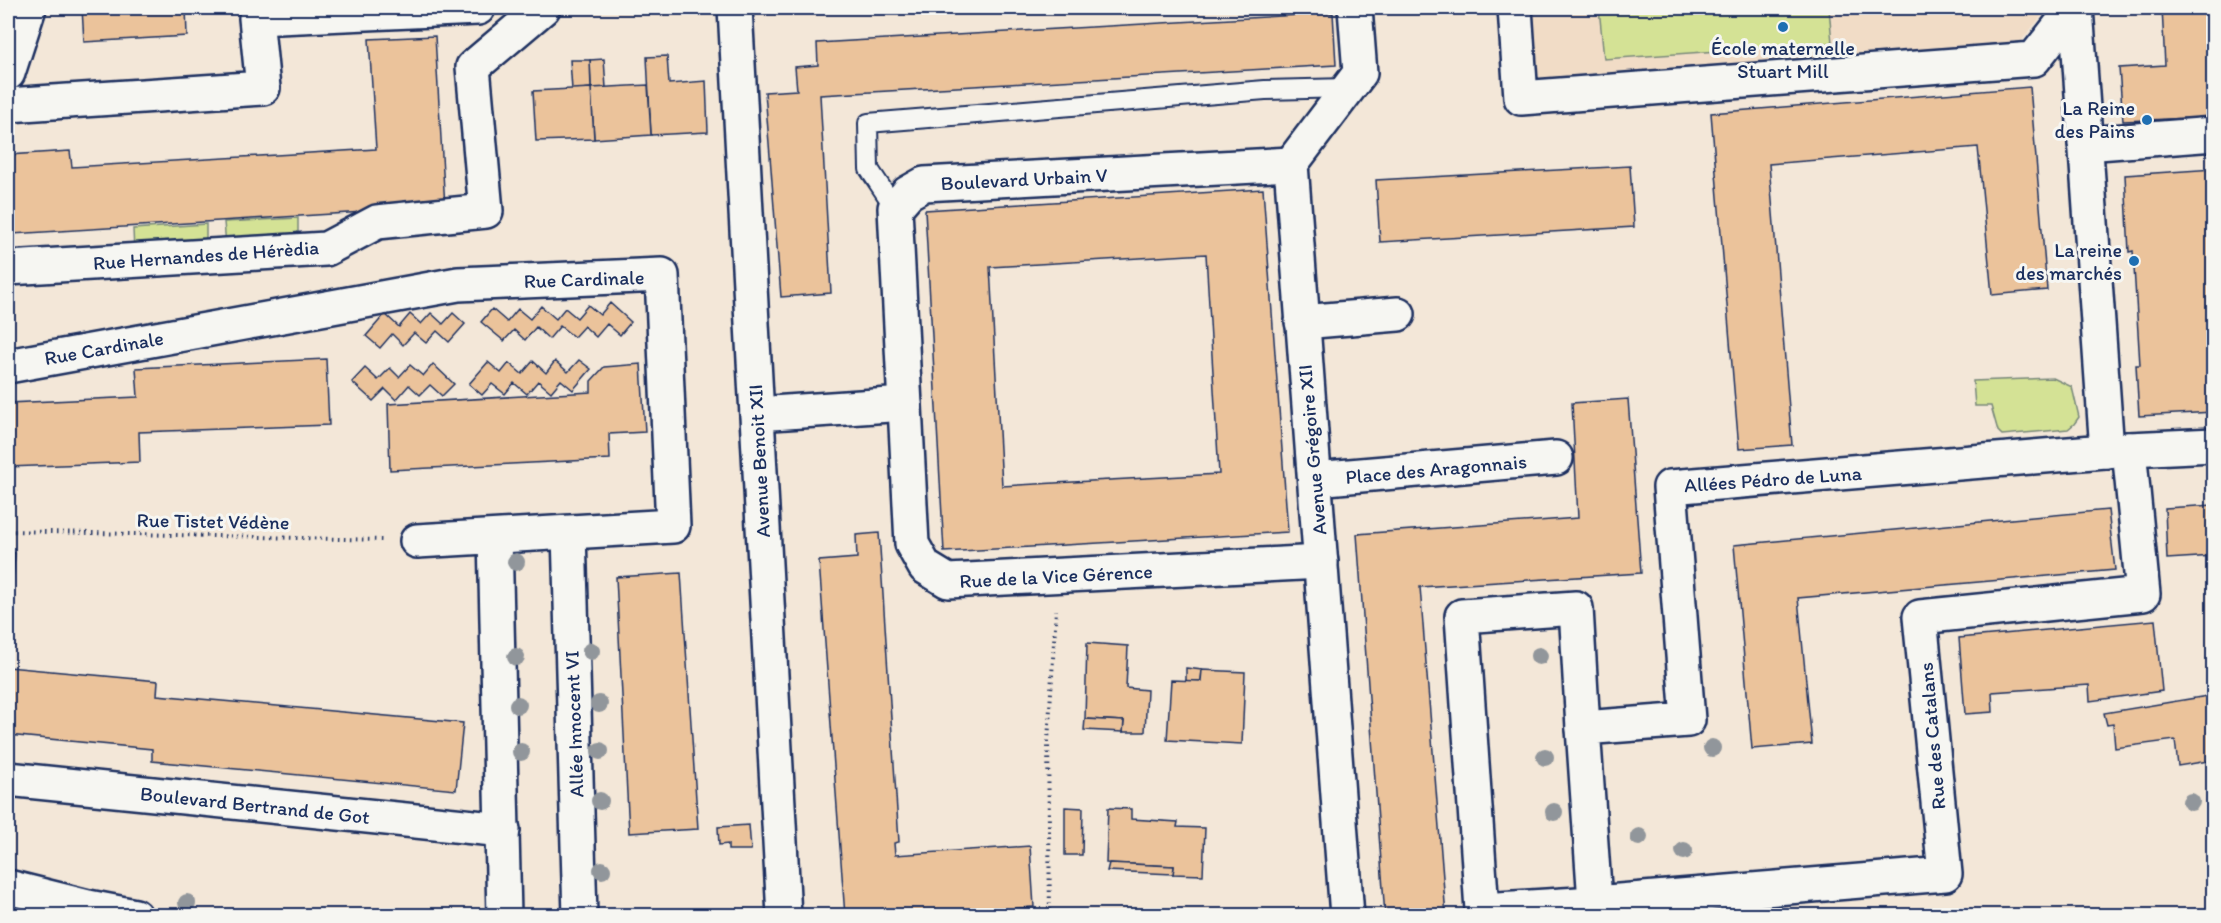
<svg xmlns="http://www.w3.org/2000/svg" width="2221" height="923" font-family="Itim,sans-serif">
	<style>
		.built { fill: #f1dcc6 }
		.green { fill: #d4e295; stroke: #78887a; stroke-width: 1.5 }
		.building { fill: #ebc39b; stroke: #1b2f5e; stroke-width: 1.5; fill-rule: evenodd }
		.lines { fill: none; stroke-linecap: round; stroke-linejoin: round }
		.service-casing { stroke: #1b2f5e; stroke-width: 22 }
		.minor-casing { stroke: #1b2f5e; stroke-width: 38 }
		.secondary-casing { stroke: #1b2f5e; stroke-width: 38 }
		.path { stroke: #1b2f5e; stroke-width: 4; stroke-dasharray: 1.5 4.5; stroke-linecap: butt }
		.service { stroke: #f6f6f2; stroke-width: 18 }
		.minor { stroke: #f6f6f2; stroke-width: 33 }
		.secondary { stroke: #f6f6f2; stroke-width: 33 }
		.tree { fill: #91969b }
		.poi-dot { fill: #1f6fb2; stroke: #f6f6f2; stroke-width: 2 }
		.labels { text-anchor: middle; dominant-baseline: central; stroke-width: 6; stroke-linejoin: round; paint-order: stroke }
		.poi-label { font-size: 20px; fill: #1b2f5e; stroke: #f6f6f2; text-anchor: end }
		.street-label { font-size: 20px; fill: #1b2f5e; stroke: #f6f6f2 }
	</style>
	<rect width="100%" height="100%" fill="#f3e7d8"/>
	<filter id="ink" filterUnits="userSpaceOnUse"><feTurbulence type="fractalNoise" baseFrequency=".0167" numOctaves="2"/><feDisplacementMap in="SourceGraphic" scale="12" xChannelSelector="R" yChannelSelector="G"/><feConvolveMatrix kernelMatrix="1 2 1 2 8 2 1 2 1" color-interpolation-filters="sRGB"/></filter>
	<g filter="url(#ink)">
		<!-- built -->
		<polygon class="built" points="1531,8 2048,8 2017,46 1537,81"/>
		<!-- green -->
		<g class="green">
			<polygon points="1599,8 1829,8 1832,43 1604,59"/>
			<polygon points="298,218 298,243 226,245 224,222"/>
			<polygon points="206,224 206,247 134,252 133,229"/>
			<polygon points="2053,378 2072,387 2079,417 2074,424 2068,429 2002,435 1998,431 1991,406 1975,406 1973,381"/>
		</g>
		<!-- building -->
		<g class="building">
			<polygon points="82,8 186,8 187,36 84,42"/>
			<polygon points="2162,8 2214,8 2214,117 2123,121 2119,68 2165,65"/>
			<polygon points="1333,13 1336,65 820,95 831,293 781,297 765,92 797,90 795,67 818,65 817,43"/>
			<polygon points="435,36 445,207 12,234 8,155 70,151 72,167 376,149 369,39"/>
			<polygon points="667,56 669,84 706,81 708,132 651,135 647,57"/>
			<polygon points="604,59 606,88 591,88 590,60"/>
			<polygon points="570,60 590,60 591,88 572,90"/>
			<polygon points="648,85 651,135 594,139 591,88"/>
			<polygon points="2030,87 2047,290 1992,295 1978,147 1769,164 1792,445 1739,449 1711,113"/>
			<polygon points="591,88 594,139 536,141 533,91"/>
			<polygon points="1630,166 1634,227 1380,242 1376,180"/>
			<polygon points="2214,169 2214,412 2139,416 2136,365 2140,365 2133,251 2129,252 2125,175"/>
			<path d="M1263 189 1288 532 944 552 925 210ZM1206 254 1219 474 1002 486 990 267Z"/>
			<polygon points="610,303 631,322 620,335 607,324 596,337 584,326 574,337 560,326 549,339 536,327 525,340 514,330 504,341 481,322 492,309 507,322 518,309 530,319 541,306 556,319 565,308 577,318 588,305 600,315"/>
			<polygon points="431,313 443,324 453,313 465,324 449,342 437,331 426,343 414,333 403,345 392,334 380,348 366,336 385,314 399,327 410,314 421,324"/>
			<polygon points="326,359 329,425 139,432 140,462 8,467 8,403 138,397 136,368"/>
			<polygon points="579,360 591,369 573,390 561,380 551,392 538,381 527,394 514,383 505,394 492,384 482,395 469,384 488,362 501,373 509,363 522,374 533,361 546,373 555,361 568,372"/>
			<polygon points="433,364 454,384 442,396 430,385 420,395 409,385 396,400 385,389 373,401 352,382 365,368 378,380 390,368 399,377 410,365 423,376"/>
			<polygon points="641,364 645,432 609,434 610,459 390,470 388,404 591,392 591,381 604,367"/>
			<polygon points="1628,399 1641,573 1420,587 1446,916 1385,916 1357,534 1578,518 1572,403"/>
			<polygon points="2214,505 2214,556 2167,559 2165,508"/>
			<polygon points="2108,510 2115,570 1798,598 1812,744 1752,749 1734,545"/>
			<polygon points="879,533 899,842 894,843 895,855 1030,846 1034,907 905,916 845,916 819,561 857,558 856,535"/>
			<polygon points="8,552 15,553 8,648"/>
			<polygon points="681,573 698,829 629,833 616,577"/>
			<polygon points="2155,620 2162,691 2090,701 2089,685 1992,692 1993,712 1965,714 1959,638"/>
			<polygon points="1087,643 1128,646 1126,688 1147,690 1145,732 1123,732 1124,721 1085,719"/>
			<polygon points="8,667 158,681 157,695 463,723 456,790 152,761 152,749 8,735"/>
			<polygon points="1186,668 1202,670 1201,681 1186,681"/>
			<polygon points="1202,670 1245,672 1242,744 1167,740 1171,680 1201,681"/>
			<polygon points="2214,695 2214,760 2178,766 2175,740 2115,748 2113,724 2107,725 2104,713"/>
			<polygon points="1085,719 1124,721 1123,732 1084,730"/>
			<polygon points="1065,807 1083,808 1082,855 1065,855"/>
			<polygon points="1108,808 1131,809 1131,819 1178,822 1177,827 1205,828 1203,875 1173,874 1174,866 1106,863"/>
			<polygon points="749,825 751,850 728,850 728,844 719,845 718,827"/>
			<polygon points="1109,863 1174,866 1173,874 1107,871"/>
		</g>
		<g class="lines">
			<!-- service casing -->
			<g class="service-casing">
				<polyline id="service" points="895,208 869,169 868,123 1265,90 1348,88"/>
			</g>
			<!-- minor casing -->
			<g class="minor-casing">
				<g id="minor">
					<polyline points="735,8 784,916"/>
					<polyline points="1515,8 1521,98 2034,59 2074,8"/>
					<polyline points="2076,8 2107,451"/>
					<polyline points="8,73 29,8"/>
					<polyline points="8,105 263,88 256,18 478,8"/>
					<polyline points="2085,144 2214,134"/>
					<polyline points="1291,164 924,184 908,193 895,208 912,544 925,567 948,581 1321,562"/>
					<polyline points="8,268 326,249 377,222 486,211 473,67 543,8"/>
					<polyline points="1302,322 1398,314"/>
					<polyline points="8,366 458,284 662,275 673,526 417,541"/>
					<polyline points="757,414 905,404"/>
					<polyline points="1315,479 1556,458"/>
					<polyline points="569,533 580,916"/>
					<polyline points="495,537 504,916"/>
					<polyline points="1583,728 1576,608 1462,616 1482,910 1595,903 1945,874 1920,617 2143,594 2129,449"/>
					<polyline points="8,779 503,830"/>
					<polyline points="1347,916 1291,164 1360,73 1355,8"/>
					<polyline points="1596,916 1583,728 1688,720 1670,487 2129,449 2214,445"/>
				</g>
			</g>
			<!-- secondary casing -->
			<g class="secondary-casing">
				<polyline id="secondary" points="8,887 88,907 135,916"/>
			</g>
			<!-- path -->
			<g class="path">
				<polyline points="8,531 383,540"/>
				<polyline points="1050,916 1048,741 1056,610"/>
			</g>
			<!-- service -->
			<use href="#service" class="service"/>
			<!-- minor -->
			<use href="#minor" class="minor"/>
			<!-- secondary -->
			<use href="#secondary" class="secondary"/>
		</g>
		<!-- trees -->
		<g class="tree">
			<circle cx="516" cy="562" r="9"/>
			<circle cx="591" cy="651" r="9"/>
			<circle cx="1539" cy="656" r="9"/>
			<circle cx="516" cy="657" r="9"/>
			<circle cx="599" cy="704" r="9"/>
			<circle cx="518" cy="705" r="9"/>
			<circle cx="1712" cy="748" r="9"/>
			<circle cx="600" cy="751" r="9"/>
			<circle cx="521" cy="752" r="9"/>
			<circle cx="1545" cy="757" r="9"/>
			<circle cx="600" cy="801" r="9"/>
			<circle cx="2191" cy="802" r="9"/>
			<circle cx="1554" cy="812" r="9"/>
			<circle cx="1639" cy="837" r="9"/>
			<circle cx="1684" cy="851" r="9"/>
			<circle cx="602" cy="870" r="9"/>
			<circle cx="187" cy="903" r="9"/>
		</g>
	</g>
	<!-- markers -->
	<g class="poi-dot">
		<circle cx="1783" cy="27" r="6"/>
		<circle cx="2147" cy="120" r="6"/>
		<circle cx="2134" cy="261" r="6"/>
	</g>
	<g class="labels">
		<!-- poi labels -->
		<g class="poi-label">
			<text x="1783" y="48" text-anchor="middle">École maternelle<tspan x="1783" dy="23">Stuart Mill</tspan></text>
			<text x="2135" y="108">La Reine<tspan x="2135" dy="23">des Pains</tspan></text>
			<text x="2122" y="250">La reine<tspan x="2122" dy="23">des marchés</tspan></text>
		</g>
		<!-- street labels -->
		<g class="street-label">
			<text transform="translate(1024 179) rotate(-3)">Boulevard Urbain V</text>
			<text transform="translate(206 255) rotate(-4)">Rue Hernandes de Hérèdia</text>
			<text transform="translate(584 279) rotate(-2)">Rue Cardinale</text>
			<text transform="translate(104 348) rotate(-10)">Rue Cardinale</text>
			<text transform="translate(1312 450) rotate(-95)">Avenue Grégoire XII</text>
			<text transform="translate(759 461) rotate(-93)">Avenue Benoit XII</text>
			<text transform="translate(1436 469) rotate(-5)">Place des Aragonnais</text>
			<text transform="translate(1773 479) rotate(-4)">Allées Pédro de Luna</text>
			<text transform="translate(213 521) rotate(1)">Rue Tistet Védène</text>
			<text transform="translate(1056 576) rotate(-3)">Rue de la Vice Gérence</text>
			<text transform="translate(574 724) rotate(-92)">Allée Innocent VI</text>
			<text transform="translate(1932 736) rotate(-95)">Rue des Catalans</text>
			<text transform="translate(255 805) rotate(6)">Boulevard Bertrand de Got</text>
		</g>
	</g>
	<!-- margin -->
	<rect width="2221" height="923" fill="none" stroke="#f6f6f2" stroke-width="30"/>
	<rect x="15" y="15" width="2191" height="893" fill="none" stroke="#1b2f5e" stroke-width="2" filter="url(#ink)"/>
</svg>
